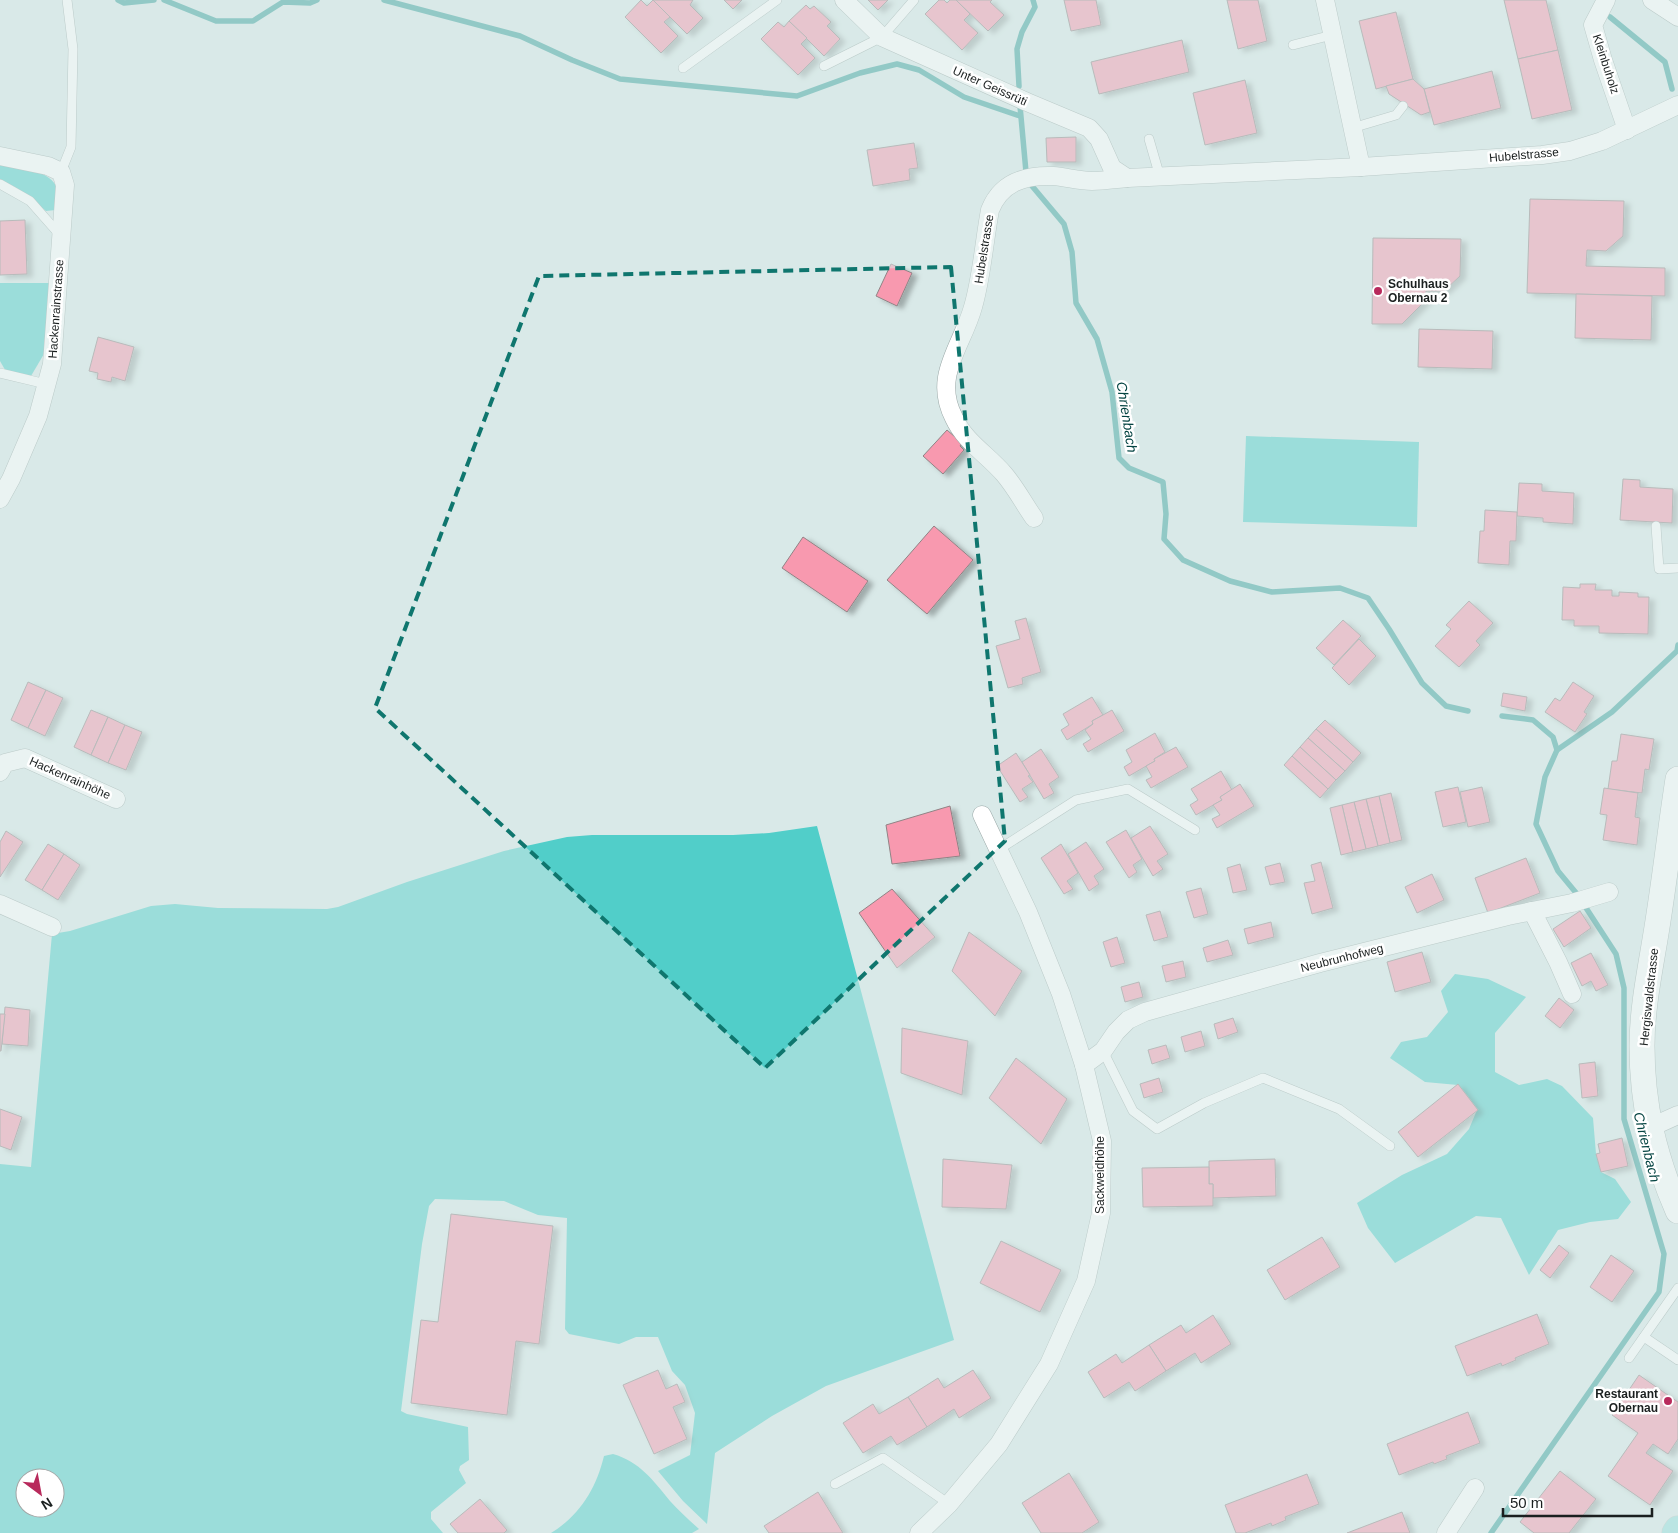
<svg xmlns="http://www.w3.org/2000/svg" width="1678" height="1533" font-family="Arial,sans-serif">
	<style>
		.green { fill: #51cec9; fill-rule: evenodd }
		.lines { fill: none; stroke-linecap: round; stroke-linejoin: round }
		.stream { stroke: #3ca29e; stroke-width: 5.5 }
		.building { fill: #f899af; stroke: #908385; filter: url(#shadow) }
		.lane-casing { stroke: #99a7a6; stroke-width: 10 }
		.street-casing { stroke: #99a7a6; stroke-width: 19 }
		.secondary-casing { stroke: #99a7a6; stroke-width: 26 }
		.primary-casing { stroke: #c3c5c5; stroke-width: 29 }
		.lane { stroke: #fff; stroke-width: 9 }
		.street { stroke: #fff; stroke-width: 18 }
		.secondary { stroke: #fff; stroke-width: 25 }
		.primary { stroke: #97e0dd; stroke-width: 28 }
		.marked { fill: none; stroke: #0f766e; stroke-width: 4; stroke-dasharray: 10 6; stroke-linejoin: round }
		.poi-dot { fill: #b82a5c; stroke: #fff; stroke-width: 2 }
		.labels { text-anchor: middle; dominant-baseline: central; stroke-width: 5; stroke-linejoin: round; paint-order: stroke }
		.street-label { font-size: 12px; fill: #1a1f1f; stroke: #fff }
		.poi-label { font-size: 12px; font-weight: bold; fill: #1a1f1f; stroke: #fff; text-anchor: start }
		.water-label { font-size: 14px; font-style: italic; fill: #044442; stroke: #fff }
	</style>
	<defs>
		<filter id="shadow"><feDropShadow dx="5.5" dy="3" stdDeviation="2.5" flood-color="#0004"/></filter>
	</defs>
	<rect width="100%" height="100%" fill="#d9e9e8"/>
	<!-- green -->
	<g class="green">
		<path d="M0 162C17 166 52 170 58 190 60 195 57 204 56 210L46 211C31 199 19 186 0 181Z"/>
		<polygon points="0,283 53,283 51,342 31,376 8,375 0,361"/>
		<polygon points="1246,436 1419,442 1417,527 1243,522"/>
		<path d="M817 826 954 1340 826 1386 772 1416 715 1453 707 1524 683 1501 658 1471 690 1455 695 1413 685 1385 672 1371 658 1337H636L619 1344 569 1334 565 1329 567 1218 538 1215 504 1201 435 1199 429 1206 422 1244 401 1411 407 1414 468 1427 469 1460 460 1466 459 1470 466 1483 431 1512V1519L443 1533H0V1164L31 1167 52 934 70 931 151 906 175 904 218 908 327 909 338 907 407 882 504 851 567 837 592 835H733L769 833ZM25 1478H55V1508H25Z"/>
		<polygon points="1455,974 1488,979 1526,997 1495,1033 1495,1072 1519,1085 1547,1079 1562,1086 1593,1118 1596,1154 1601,1172 1615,1179 1631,1202 1618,1219 1590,1222 1558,1230 1529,1275 1501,1218 1476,1216 1395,1263 1368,1228 1357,1203 1402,1175 1447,1154 1469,1129 1477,1110 1458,1085 1425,1082 1390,1058 1401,1042 1427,1037 1448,1012 1441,991"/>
		<path d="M613 1454C640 1462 653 1480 670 1501 679 1511 689 1520 699 1529L692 1533H551C580 1515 596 1489 604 1456Z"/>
	</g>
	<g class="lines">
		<!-- stream -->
		<g class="stream">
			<polyline points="118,0 124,3 154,0"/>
			<polyline points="164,0 216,21 253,21 283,2 310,3 317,0"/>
			<polyline points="384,0 520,36 572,60 620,79 797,96 860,73 897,64 919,70 964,97 1020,116"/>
			<polyline points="1610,17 1665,62 1672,89"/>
			<polyline points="1019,86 1017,49 1022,32 1035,7 1033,0"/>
			<polyline points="1020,106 1026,172"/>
			<polyline points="1032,186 1064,224 1072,252 1076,303 1097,339 1112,392 1119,458 1129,468 1163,482 1166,514 1164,539 1183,560 1230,581 1272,592 1340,588 1368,598 1389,629 1422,683 1446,706 1468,711"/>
			<polyline points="1557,750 1612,712 1677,651 1678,645"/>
			<polyline points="1491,1533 1659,1292 1664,1254 1624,1119 1624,988 1616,954 1577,894 1558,871 1536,824 1545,777 1557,750 1553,737 1533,720 1502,716"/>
		</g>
	</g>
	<!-- building -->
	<g class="building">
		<polygon points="641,0 647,6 653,0 670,17 664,22 678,36 661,53 625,17"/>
		<polygon points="653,0 693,0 690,5 703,18 687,34"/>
		<polygon points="724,0 742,0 733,9"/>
		<polygon points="868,0 888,0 878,10"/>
		<polygon points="939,0 944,0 947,3 950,0 956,0 970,14 964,20 978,33 962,50 925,14"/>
		<polygon points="956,0 992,0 990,2 1004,15 988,31"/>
		<polygon points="1064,0 1096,0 1101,25 1071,31"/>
		<polygon points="1227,0 1258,0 1267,41 1238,49"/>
		<polygon points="1504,0 1546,0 1558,50 1518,59"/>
		<polygon points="806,5 810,9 814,6 831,22 827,26 840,39 824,56 789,21"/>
		<polygon points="1396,12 1413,79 1376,89 1359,21"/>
		<polygon points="789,21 807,38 801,44 815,58 798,75 761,39 778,22 784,27"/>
		<polygon points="1182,40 1189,72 1099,94 1091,62"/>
		<polygon points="1558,50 1572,110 1532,119 1518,59"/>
		<polygon points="1492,71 1501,108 1434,125 1424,89"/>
		<polygon points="1413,79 1424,89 1430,112 1421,115 1389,94 1386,86"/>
		<polygon points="1245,80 1257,133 1205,145 1193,93"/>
		<polygon points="1076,137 1076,162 1047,162 1046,138"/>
		<polygon points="914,143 918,168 909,169 910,180 873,186 867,150"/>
		<polygon points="1530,199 1624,201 1623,236 1606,251 1587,250 1586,266 1665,268 1665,296 1527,293"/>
		<polygon points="25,220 27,274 0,275 0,221"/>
		<polygon points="1373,238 1461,239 1460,276 1444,291 1426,291 1426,300 1402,324 1372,324"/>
		<polygon points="891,264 912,273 897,306 876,296"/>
		<polygon points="1576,294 1652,296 1651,340 1575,338"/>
		<polygon points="1419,329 1493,331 1492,369 1418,367"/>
		<polygon points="98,337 134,347 125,381 112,377 111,382 97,379 98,373 89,371"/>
		<polygon points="947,430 962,443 960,446 964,450 943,474 923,456"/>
		<polygon points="1623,479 1640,480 1640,487 1673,489 1672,523 1620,520"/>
		<polygon points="1519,483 1542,484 1542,491 1574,493 1573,524 1543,522 1543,518 1517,516"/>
		<polygon points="1485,510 1517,512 1516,541 1510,541 1509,565 1478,563 1480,531 1484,531"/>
		<polygon points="934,526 973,560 927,614 887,580"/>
		<polygon points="803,537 868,581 847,612 782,568"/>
		<polygon points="1580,584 1596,584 1595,590 1612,590 1612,596 1619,596 1619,592 1638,593 1638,597 1649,597 1648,634 1599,633 1599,626 1574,626 1574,620 1562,620 1563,587 1580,588"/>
		<polygon points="1469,601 1493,623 1476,641 1480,645 1459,667 1435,646 1451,629 1446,625"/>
		<polygon points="1026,618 1041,672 1022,678 1023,684 1008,688 996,646 1020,639 1015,621"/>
		<polygon points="1343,620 1361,636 1334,665 1316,648"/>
		<polygon points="1359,639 1376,656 1349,685 1332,668"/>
		<polygon points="28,682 46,690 28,728 11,720"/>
		<polygon points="1573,682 1594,696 1584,712 1587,714 1575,732 1545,712 1555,698 1560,701"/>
		<polygon points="46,690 63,698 45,736 28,728"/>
		<polygon points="1503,693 1527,697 1525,711 1501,706"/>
		<polygon points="1092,697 1103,715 1092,721 1093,724 1067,740 1061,730 1069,725 1063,714"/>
		<polygon points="91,710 108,717 91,755 74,747"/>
		<polygon points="1112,710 1124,731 1088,752 1083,744 1091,739 1085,730 1093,724 1092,721"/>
		<polygon points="108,717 125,725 108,763 91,755"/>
		<polygon points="1325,720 1361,753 1353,762 1316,729"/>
		<polygon points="125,725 142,732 126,770 108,763"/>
		<polygon points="1316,729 1353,762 1345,771 1308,738"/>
		<polygon points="1155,733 1165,752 1154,759 1155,761 1129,776 1124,767 1132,762 1126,750"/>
		<polygon points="1621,734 1654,739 1649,770 1645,769 1642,793 1608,789 1612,761 1617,761"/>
		<polygon points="1308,738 1345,771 1336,780 1300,747"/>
		<polygon points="1176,747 1188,767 1151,788 1146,780 1152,777 1146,766 1155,761 1154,759"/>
		<polygon points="1300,747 1336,780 1328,789 1292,756"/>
		<polygon points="1041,749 1059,777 1049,784 1054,793 1044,799 1022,762"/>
		<polygon points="1016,753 1030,775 1028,776 1033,782 1022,789 1028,797 1020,802 997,766"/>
		<polygon points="1292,756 1328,789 1320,798 1284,765"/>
		<polygon points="1221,771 1232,790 1220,797 1222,800 1196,815 1190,805 1198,800 1191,789"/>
		<polygon points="1240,784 1254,806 1217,828 1212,819 1220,815 1213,805 1222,800 1220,797"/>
		<polygon points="1458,787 1466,822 1443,827 1435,792"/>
		<polygon points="1482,787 1490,822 1468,827 1460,792"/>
		<polygon points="1604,788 1638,793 1635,817 1640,818 1637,845 1603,840 1607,815 1600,814"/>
		<polygon points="1391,793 1402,840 1390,843 1379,796"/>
		<polygon points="1379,796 1390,843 1378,846 1366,799"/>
		<polygon points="1366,799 1378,846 1366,849 1354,802"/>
		<polygon points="1354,802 1366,849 1353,852 1342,805"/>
		<polygon points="1342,805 1353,852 1341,855 1330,808"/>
		<polygon points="950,806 960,856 892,864 886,825"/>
		<polygon points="1150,826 1168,854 1157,861 1163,869 1153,876 1131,838"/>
		<polygon points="1126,830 1142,859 1133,865 1137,872 1129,878 1106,842"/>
		<polygon points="6,831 23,842 0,877 0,842"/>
		<polygon points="1086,842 1104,869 1094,876 1099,884 1089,891 1068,854"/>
		<polygon points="48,844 64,854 42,890 25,880"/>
		<polygon points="1061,844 1078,873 1067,881 1073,889 1064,894 1041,858"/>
		<polygon points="64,854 80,865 58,900 42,890"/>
		<polygon points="1526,858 1540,893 1488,913 1475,878"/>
		<polygon points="1321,862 1333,908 1312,914 1304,883 1315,881 1311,865"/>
		<polygon points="1280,863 1285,882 1270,885 1265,867"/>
		<polygon points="1240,864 1247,890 1233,893 1227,868"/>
		<polygon points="1432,874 1444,900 1417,913 1405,887"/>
		<polygon points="1201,888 1208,914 1194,918 1186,892"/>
		<polygon points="892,889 935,937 897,968 859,913"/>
		<polygon points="1160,911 1168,937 1154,941 1146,915"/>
		<polygon points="1580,911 1591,928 1564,947 1553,929"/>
		<polygon points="1271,922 1274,937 1248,944 1244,929"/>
		<polygon points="969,932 1022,971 995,1016 952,971"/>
		<polygon points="1117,937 1125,963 1111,967 1103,942"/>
		<polygon points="1228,940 1233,955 1207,962 1203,948"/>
		<polygon points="1422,952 1431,982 1395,992 1387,962"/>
		<polygon points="1591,953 1608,985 1596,991 1591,981 1582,986 1571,963"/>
		<polygon points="1183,961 1186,977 1166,982 1162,966"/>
		<polygon points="1139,982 1143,997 1125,1002 1121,987"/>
		<polygon points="1559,998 1574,1010 1560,1028 1545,1016"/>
		<polygon points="5,1007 30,1010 28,1046 2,1044"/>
		<polygon points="0,1014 5,1014 1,1051 0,1051"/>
		<polygon points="1233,1018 1238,1032 1218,1039 1214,1024"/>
		<polygon points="902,1028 968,1041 962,1095 901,1073"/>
		<polygon points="1201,1031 1205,1046 1185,1052 1181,1037"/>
		<polygon points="1166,1045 1170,1058 1152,1064 1148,1050"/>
		<polygon points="1016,1058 1067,1099 1041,1144 989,1098"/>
		<polygon points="1595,1062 1598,1096 1582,1098 1579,1064"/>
		<polygon points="1159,1078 1163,1092 1144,1098 1140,1084"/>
		<polygon points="1458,1084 1478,1110 1418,1157 1398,1132"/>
		<polygon points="0,1109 22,1117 11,1150 0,1146"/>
		<polygon points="1622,1138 1628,1166 1601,1172 1596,1154 1600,1153 1598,1144"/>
		<polygon points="943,1159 1012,1165 1006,1209 942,1207"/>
		<polygon points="1275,1159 1276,1196 1213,1198 1213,1184 1209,1184 1209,1161"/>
		<polygon points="1209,1167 1209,1184 1213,1184 1213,1206 1143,1207 1142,1168"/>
		<polygon points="451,1214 553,1226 539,1344 516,1341 507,1415 411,1403 421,1320 438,1322"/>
		<polygon points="1322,1237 1340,1267 1285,1300 1267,1270"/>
		<polygon points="1001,1241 1061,1270 1040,1312 980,1283"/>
		<polygon points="1559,1245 1569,1253 1550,1278 1540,1270"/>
		<polygon points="1611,1255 1634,1271 1612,1302 1590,1287"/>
		<polygon points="1537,1314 1549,1344 1515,1358 1516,1360 1502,1366 1501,1363 1467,1376 1455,1346"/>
		<polygon points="1213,1315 1231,1344 1201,1363 1195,1353 1166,1371 1149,1345 1181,1325 1186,1333"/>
		<polygon points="1149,1345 1166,1371 1135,1391 1129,1382 1104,1398 1088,1372 1116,1354 1122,1363"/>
		<polygon points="658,1370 666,1389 677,1384 685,1402 673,1407 687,1439 654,1454 623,1385"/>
		<polygon points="973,1370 991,1398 959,1418 954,1409 927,1427 908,1397 938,1378 944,1388"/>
		<polygon points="1639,1375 1678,1402 1678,1439 1668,1454 1653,1444 1646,1453 1673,1471 1650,1505 1608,1476 1638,1433 1612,1415"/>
		<polygon points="908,1397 927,1427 897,1445 891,1436 863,1453 843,1423 873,1404 879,1414"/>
		<polygon points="1468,1412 1480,1443 1446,1456 1447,1459 1434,1464 1433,1462 1399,1475 1387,1444"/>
		<polygon points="1560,1471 1596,1499 1569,1533 1534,1533 1520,1522"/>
		<polygon points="1069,1473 1099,1522 1082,1533 1041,1533 1022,1503"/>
		<polygon points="1307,1474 1319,1504 1285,1517 1286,1520 1272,1526 1271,1523 1245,1533 1236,1533 1225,1505"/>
		<polygon points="818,1492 843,1533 769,1533 764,1526"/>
		<polygon points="480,1499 507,1530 504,1533 458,1533 450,1524"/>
		<polygon points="1402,1512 1410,1533 1347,1533"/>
	</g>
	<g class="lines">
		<!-- lane casing -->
		<g class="lane-casing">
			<g id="lane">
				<polyline points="1293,45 1332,35"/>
				<polyline points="824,66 882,37 914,0"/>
				<polyline points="683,68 777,0"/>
				<polyline points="1352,128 1396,115 1403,106"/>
				<polyline points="1149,139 1160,177"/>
				<polyline points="61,172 71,147 73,49 67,0"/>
				<polyline points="0,184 30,201 60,235"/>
				<polyline points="0,373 46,384"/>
				<polyline points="1656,526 1659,569 1678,568"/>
				<polyline points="998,850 1076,800 1128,789 1195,830"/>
				<polyline points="1103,1051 1133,1111 1157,1129 1204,1103 1263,1078 1339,1109 1390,1146"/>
				<polyline points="1644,1337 1678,1360"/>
				<polyline points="1629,1358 1678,1288"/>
				<polyline points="835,1484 883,1458 949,1504"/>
			</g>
		</g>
		<!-- street casing -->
		<g class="street-casing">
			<g id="street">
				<polyline points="844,0 882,37 1027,102 1089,128 1099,139 1112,168 1127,178"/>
				<polyline points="1325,0 1361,167"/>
				<polyline points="1606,0 1593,25 1603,60 1627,130"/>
				<polyline points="1652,0 1678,17"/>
				<polyline points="0,156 48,166 61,172 65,185 52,364 38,416 11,479 0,499"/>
				<path d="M1034 518C1024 504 1016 488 1004 474 988 455 965 442 954 418 932 376 962 347 973 307 982 276 984 242 990 210 1001 182 1025 175 1053 176 1066 177 1079 181 1092 181 1104 181 1116 179 1127 178L1361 167 1542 155 1570 151 1602 141 1678 105"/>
				<polyline points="0,772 5,763 25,758 116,799"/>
				<polyline points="0,904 52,927"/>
				<polyline points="1532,911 1558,962 1572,994"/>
				<polyline points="1084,1065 1103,1051 1116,1032 1128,1020 1145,1012 1320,963 1508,916 1572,903 1609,892"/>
				<polyline points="1649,1128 1678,1115"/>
				<polyline points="919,1533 949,1504 999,1444 1049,1364 1086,1281 1101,1213 1102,1141 1084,1065 1061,994 1028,912 982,815"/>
				<polyline points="1446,1533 1475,1488"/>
			</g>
		</g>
		<!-- secondary casing -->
		<g class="secondary-casing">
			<path id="secondary" d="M1678 779C1671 824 1666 869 1659 914 1653 957 1642 1002 1642 1046 1642 1105 1654 1156 1678 1211"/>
		</g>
		<!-- primary casing -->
		<g class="primary-casing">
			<polyline id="primary" points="1676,1533 1678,1530"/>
		</g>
		<!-- lane -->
		<use href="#lane" class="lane"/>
		<!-- street -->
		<use href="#street" class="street"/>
		<!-- secondary -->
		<use href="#secondary" class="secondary"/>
		<!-- primary -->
		<use href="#primary" class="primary"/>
	</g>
	<!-- marked area -->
	<path d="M0 0H1678V1533H0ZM951 267 1005 841 765 1068 375 708 539 276Z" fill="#d9e9e8" fill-opacity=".55" fill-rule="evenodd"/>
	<path class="marked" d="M951 267 1005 841 765 1068 375 708 539 276Z"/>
	<!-- markers -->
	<g class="poi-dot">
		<circle cx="1378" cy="291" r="5"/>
		<circle cx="1668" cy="1401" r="5"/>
	</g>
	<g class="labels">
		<!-- street labels -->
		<g class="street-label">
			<text transform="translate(1606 64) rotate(72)">Kleinbuholz</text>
			<text transform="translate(990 86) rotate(24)">Unter Geissrüti</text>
			<text transform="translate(1524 155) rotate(-5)">Hubelstrasse</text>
			<text transform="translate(984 249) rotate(-81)">Hubelstrasse</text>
			<text transform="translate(56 309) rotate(-86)">Hackenrainstrasse</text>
			<text transform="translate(70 778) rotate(24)">Hackenrainhöhe</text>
			<text transform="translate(1342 958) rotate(-14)">Neubrunhofweg</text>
			<text transform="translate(1649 997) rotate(-84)">Hergiswaldstrasse</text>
			<text transform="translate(1100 1175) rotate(-90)">Sackweidhöhe</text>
		</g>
		<!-- poi labels -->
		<g class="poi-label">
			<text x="1388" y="284">Schulhaus<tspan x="1388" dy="14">Obernau 2</tspan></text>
			<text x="1658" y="1394" text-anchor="end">Restaurant<tspan x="1658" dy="14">Obernau</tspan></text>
		</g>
		<!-- water labels -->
		<g class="water-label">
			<text transform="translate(1127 417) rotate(81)">Chrienbach</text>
			<text transform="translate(1647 1147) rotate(76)">Chrienbach</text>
		</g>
	</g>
	<!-- north arrow -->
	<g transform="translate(40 1493) rotate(148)"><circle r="24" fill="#ffffff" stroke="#a3a5a5"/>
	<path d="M0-4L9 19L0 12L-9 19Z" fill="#b82a5c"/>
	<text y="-8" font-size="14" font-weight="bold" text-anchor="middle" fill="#1a1f1f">N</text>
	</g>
	<!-- scale -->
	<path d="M1503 1508v8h149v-8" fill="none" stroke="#1a1f1f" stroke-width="2.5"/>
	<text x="1510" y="1508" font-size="15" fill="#1a1f1f" stroke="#ffffff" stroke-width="4" paint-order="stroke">50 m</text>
</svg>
